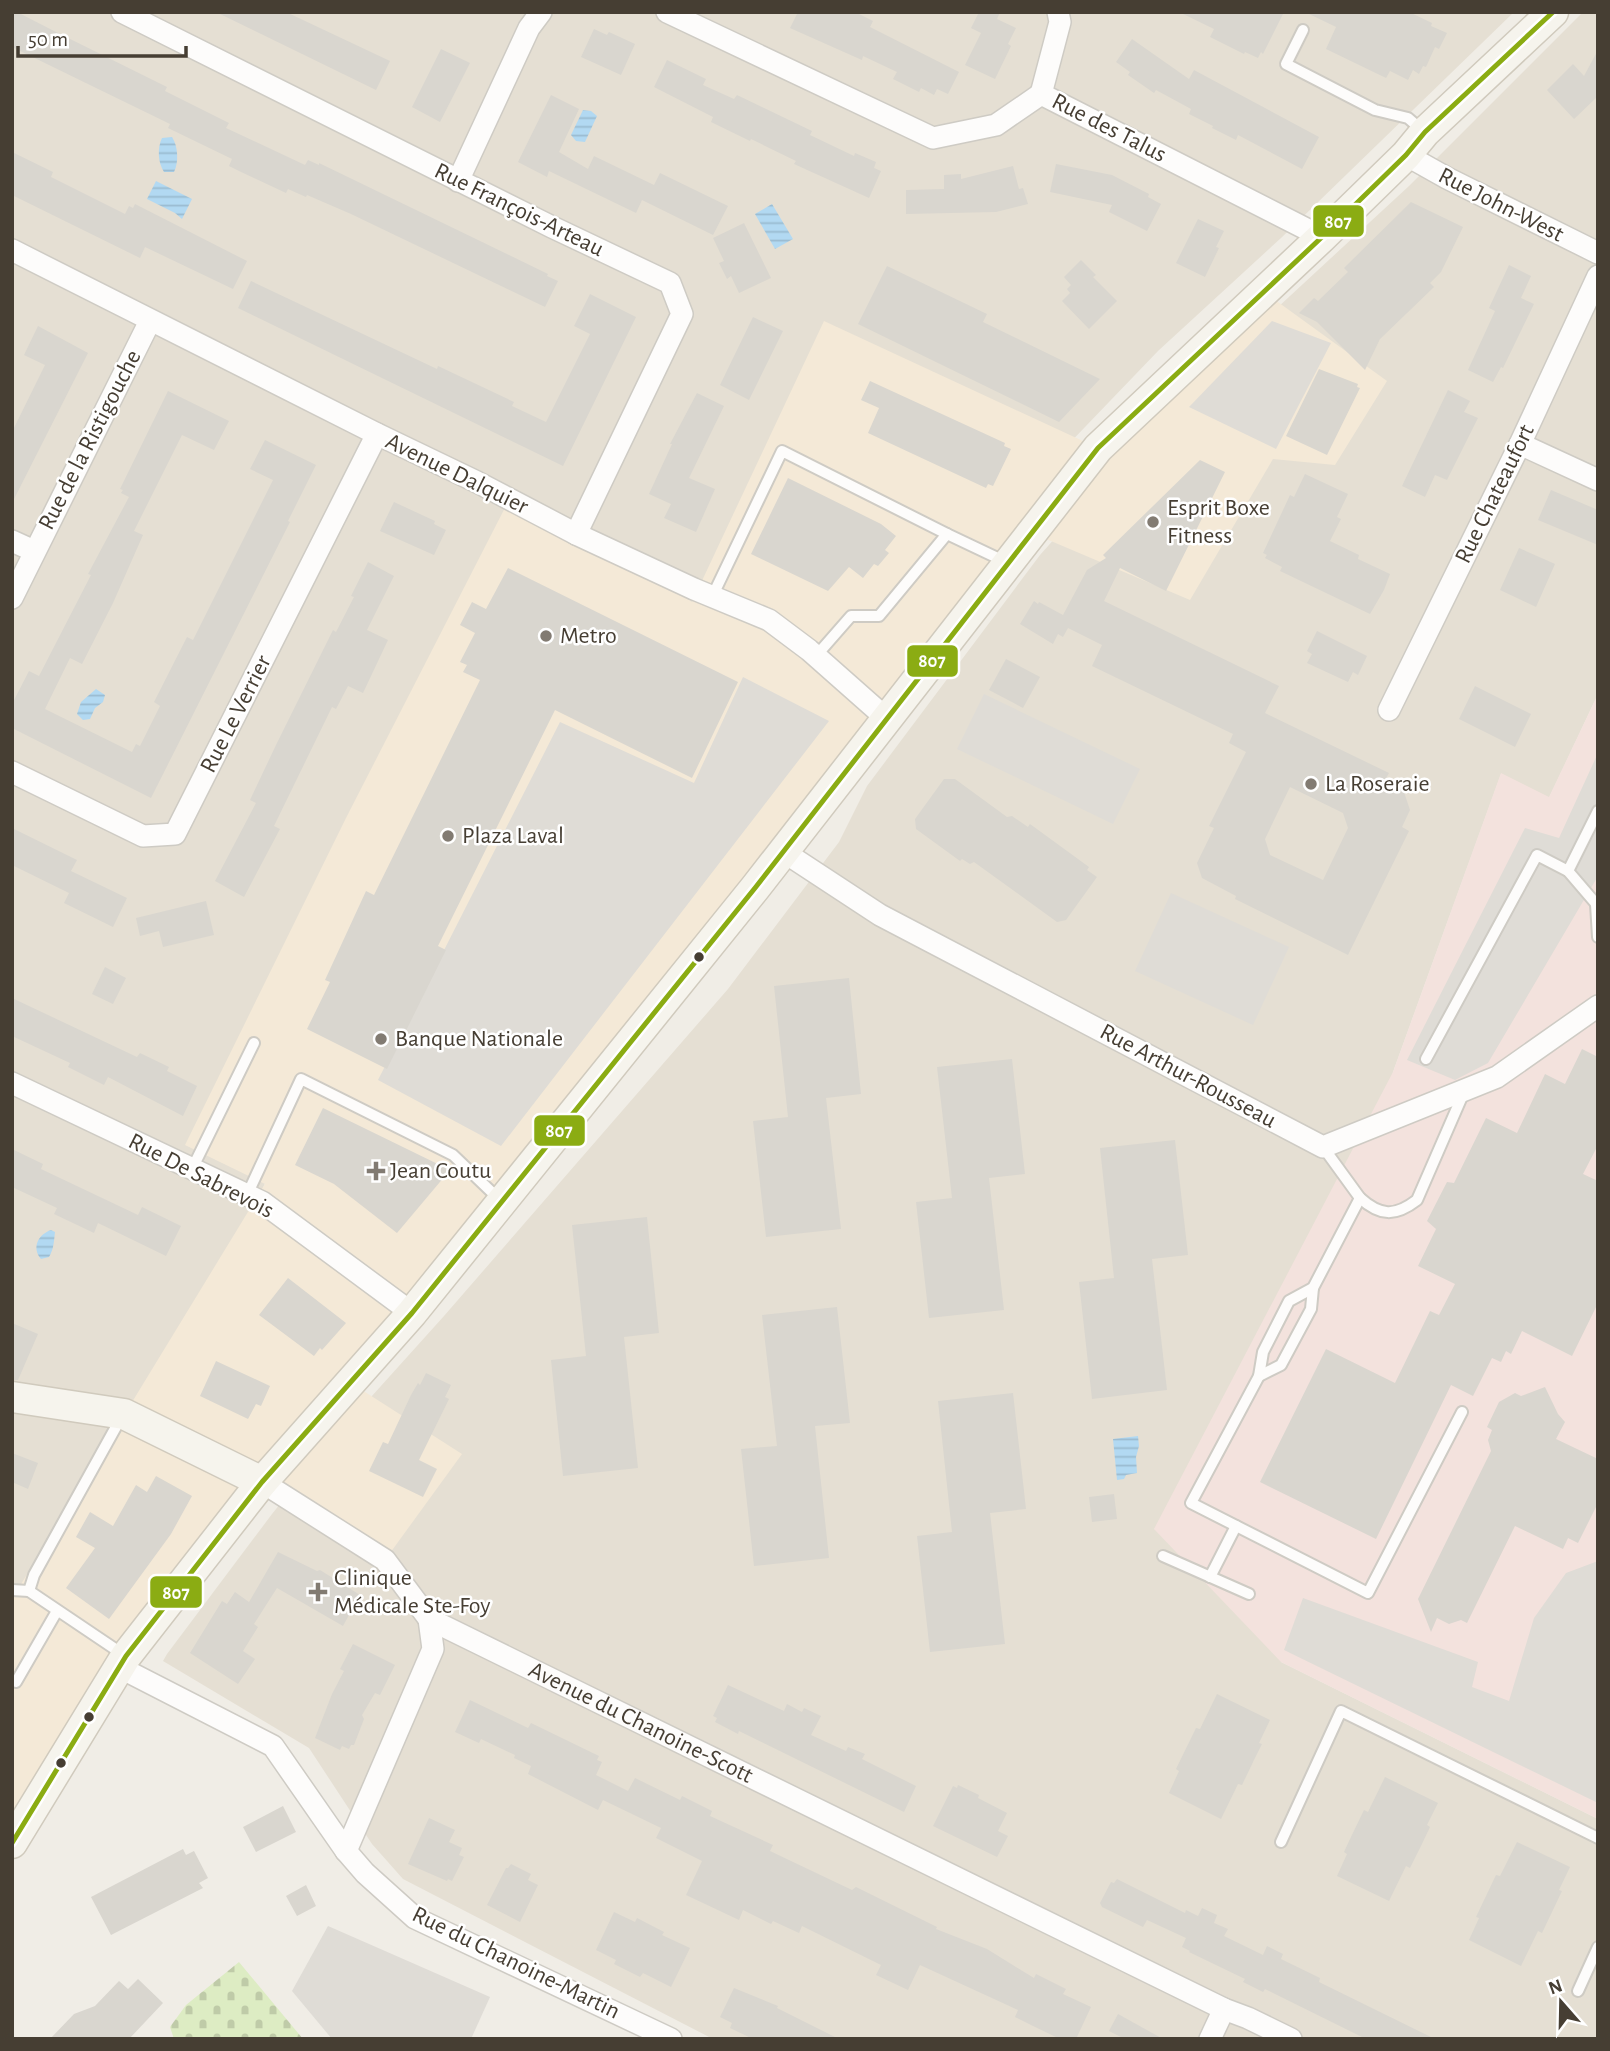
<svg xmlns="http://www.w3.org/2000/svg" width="1610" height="2051" font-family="'Alegreya Sans',sans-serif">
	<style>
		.residential { fill: #e5dfd3 }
		.commercial { fill: #f4e9d7 }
		.medical { fill: #f3e2dd }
		.cemetery { fill: url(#cemetery-stones) }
		.parking { fill: #dfdcd6 }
		.water { fill: url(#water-rules) }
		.building { fill: #d9d6cf; fill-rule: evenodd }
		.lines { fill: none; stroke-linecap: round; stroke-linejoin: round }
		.lane-casing { stroke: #cecbc4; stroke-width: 14 }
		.street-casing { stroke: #cecbc4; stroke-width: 24 }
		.secondary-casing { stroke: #d0cabd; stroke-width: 33 }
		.lane { stroke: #fdfcfb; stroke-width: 10 }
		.street { stroke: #fdfcfb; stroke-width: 21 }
		.secondary { stroke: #f6f4ed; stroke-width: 30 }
		.bus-1-casing { stroke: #fff; stroke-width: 10 }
		.bus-1 { stroke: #8bac13; stroke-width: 5 }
		.poi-dot { fill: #827b72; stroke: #fff; stroke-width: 2.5 }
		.bus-dot { fill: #463e33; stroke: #fff; stroke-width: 2.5 }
		.labels { text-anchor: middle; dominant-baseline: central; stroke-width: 5; stroke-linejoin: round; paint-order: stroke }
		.street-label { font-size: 24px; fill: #463e33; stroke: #fff }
		.poi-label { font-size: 24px; fill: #463e33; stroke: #fff; text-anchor: start }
		.line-badge { stroke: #fff; stroke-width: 2.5 }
		.badge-label { font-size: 19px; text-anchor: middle; font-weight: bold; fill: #fff }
	</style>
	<defs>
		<pattern id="cemetery-stones" width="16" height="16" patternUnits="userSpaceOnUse" patternTransform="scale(1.75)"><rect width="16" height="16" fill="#ddecc3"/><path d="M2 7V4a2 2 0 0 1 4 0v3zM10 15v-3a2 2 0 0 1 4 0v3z" fill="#bfcba8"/></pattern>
		<pattern id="water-rules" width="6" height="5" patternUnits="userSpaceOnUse" patternTransform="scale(1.75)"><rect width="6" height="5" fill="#b2d9f2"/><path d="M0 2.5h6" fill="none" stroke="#9abbd0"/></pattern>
	</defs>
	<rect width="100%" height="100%" fill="#f0ede6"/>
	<!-- residential -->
	<g class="residential">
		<polygon points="12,12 1514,12 1281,238 1158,351 1061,452 186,1145 265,1183 12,1785"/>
		<polygon points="1583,12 1598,12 1598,694 1549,798 1501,774 1393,1072 1281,1662 1598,1819 1598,2039 713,2039 403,1879 372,1844 309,1748 163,1661 167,1654 272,1514 326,1447 444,1316 728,989 839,842 867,786 1040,555 1124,461 1265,319 1409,186"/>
	</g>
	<!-- commercial -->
	<polygon class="commercial" points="1264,292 1387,381 1335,465 1273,459 1190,600 1032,533 351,1383 462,1454 385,1560 261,1482 12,1843 12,1599 265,1184 185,1145 346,818 510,498 582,533 692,602 824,321 1098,448"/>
	<!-- medical -->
	<polygon class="medical" points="1598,694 1598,1819 1281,1662 1154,1529 1393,1072 1501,773 1549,797"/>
	<!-- cemetery -->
	<polygon class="cemetery" points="239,1962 303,2039 174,2039 170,2027 186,2005"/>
	<!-- parking -->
	<g class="parking">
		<polygon points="1272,321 1331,343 1276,449 1189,407"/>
		<polygon points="743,677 829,721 501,1146 378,1080 560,722 694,783"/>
		<polygon points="984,694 1140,769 1113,824 957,749"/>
		<polygon points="1598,753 1598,876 1488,1063 1455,1080 1407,1060 1525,828 1559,838"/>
		<polygon points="1171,893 1289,947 1253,1025 1135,971"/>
		<polygon points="1598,1561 1598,1803 1284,1650 1303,1598 1478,1662 1472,1687 1509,1701 1534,1618 1566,1573"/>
		<polygon points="328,1926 490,1997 471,2039 332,2039 292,1991"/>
	</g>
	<!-- water -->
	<g class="water">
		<polygon points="583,110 591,111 597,116 585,142 576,141 571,135"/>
		<path d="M172 137C178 146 179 162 174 172H164C158 163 157 148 162 138Z"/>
		<polygon points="156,181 192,199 182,219 175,213 147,199"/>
		<polygon points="772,204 793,239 775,249 755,214"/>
		<polygon points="96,689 105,695 103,702 95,708 90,719 83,720 77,714 81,702"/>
		<path d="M51 1230 55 1232C54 1240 54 1249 49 1257L41 1259C31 1247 39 1234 51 1230Z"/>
		<polygon points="1138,1436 1139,1446 1136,1457 1137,1473 1126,1475 1124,1479 1117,1480 1113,1439"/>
	</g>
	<!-- building -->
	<g class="building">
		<polygon points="12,12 17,12 54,31 167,87 165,91 229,123 226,128 305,165 308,160 319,165 319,163 548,274 547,276 558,281 545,307 351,214 307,195 306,197 288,189 286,193 239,171 229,166 232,159 168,128 170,124 12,47"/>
		<polygon points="216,12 286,12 390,61 376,90"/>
		<polygon points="798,12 855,12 873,21 870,27 959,72 948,94 937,89 934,95 921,88 919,92 893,79 897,72 863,56 862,60 790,28"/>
		<polygon points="979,12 1000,12 997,19 1016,28 1008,44 1011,46 995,79 965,65 981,33 971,28"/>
		<polygon points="1179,12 1284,12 1263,54 1261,52 1258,58 1245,52 1244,54 1210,37 1214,29"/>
		<polygon points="1305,12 1409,12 1432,23 1431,26 1447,33 1439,49 1435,47 1426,67 1423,66 1419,74 1413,70 1408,80 1390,71 1386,78 1326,49 1336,27"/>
		<polygon points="594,29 607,35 609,32 635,44 621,75 581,57"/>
		<polygon points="1132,39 1189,79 1194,70 1319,137 1302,169 1238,135 1236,140 1212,128 1213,126 1189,114 1191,109 1156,90 1154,93 1128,75 1130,72 1116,62"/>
		<polygon points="441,49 470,63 440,122 412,107"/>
		<polygon points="1598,50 1598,96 1574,119 1547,90 1573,64 1584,76"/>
		<polygon points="667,60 706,79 703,85 734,99 737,95 812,131 810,135 854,156 855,153 876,162 874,168 881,171 869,198 794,164 796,161 751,139 750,141 711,122 713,117 654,87"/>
		<polygon points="551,95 579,109 559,152 588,169 594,156 654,185 660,173 728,206 713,235 642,200 636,213 549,171 547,177 518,162"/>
		<polygon points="12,152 53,172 51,177 125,214 129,206 133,208 135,204 247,261 233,289 145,247 140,258 12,195"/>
		<polygon points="1056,164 1112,175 1149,194 1148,197 1161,204 1147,231 1109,212 1112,205 1050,192"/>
		<polygon points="1013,166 1019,189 1023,188 1028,204 996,212 906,214 906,190 944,189 944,175 961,174 961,179"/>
		<polygon points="1411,202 1463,227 1441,272 1430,283 1434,287 1380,339 1365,370 1317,322 1299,313 1314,298 1318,301 1348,272 1344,268"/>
		<polygon points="1198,219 1224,231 1216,247 1219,248 1205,277 1176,263"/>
		<polygon points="744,223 771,278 739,293 731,276 727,279 719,263 724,261 713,238"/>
		<polygon points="1081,260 1096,275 1093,277 1117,301 1089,329 1062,301 1070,293 1067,289 1071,285 1064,277"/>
		<polygon points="1509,265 1531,276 1521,298 1534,304 1503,368 1501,367 1493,382 1468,370 1495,311 1489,308"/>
		<polygon points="887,266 987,314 983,322 1100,379 1059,422 858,324"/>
		<polygon points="251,281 437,369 438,366 514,402 512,406 546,422 590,334 574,326 590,294 636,317 563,466 238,308"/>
		<polygon points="753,317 783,331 749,400 720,385"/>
		<polygon points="38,326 88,353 12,503 12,432 45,365 24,355"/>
		<polygon points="1319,369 1358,384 1357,387 1360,388 1327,455 1286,436"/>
		<polygon points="870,381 1005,443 1004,446 1011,449 993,486 988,484 986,488 868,433 879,408 861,400"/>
		<polygon points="1448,390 1470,401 1464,412 1478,418 1447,480 1435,475 1425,497 1402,486"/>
		<polygon points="168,391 229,421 214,450 182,435 134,531 143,535 113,603 82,664 70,658 45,709 132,752 136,744 140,746 160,706 154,702 187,637 193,640 273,480 250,469 265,440 316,465 288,521 290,522 151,798 12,728 12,704 29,671 39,676 91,575 88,574 129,497 121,493 123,490 120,489"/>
		<polygon points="697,393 724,406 689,478 715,489 696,532 664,518 671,504 649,494 672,444 670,444"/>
		<path d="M1200 460 1225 472 1166 591 1120 568 1104 601 1279 686 1265 713 1389 773 1385 780 1403 789 1410 810 1402 827 1409 831 1348 955 1235 899 1236 896 1202 878 1197 863 1214 828 1209 826 1246 752 1229 743 1233 734 1092 666 1102 645 1068 628 1063 637 1058 634 1053 644 1020 624 1034 601 1038 604 1039 602 1063 615 1087 570 1106 558 1103 555ZM1290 787 1343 813 1348 828 1323 880 1270 855 1265 839Z"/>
		<polygon points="1305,474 1348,494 1337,517 1341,519 1330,541 1359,555 1358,559 1390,574 1384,590 1370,614 1280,571 1282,567 1265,558 1267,555 1263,553 1290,495 1294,497"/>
		<polygon points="788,478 881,524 896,536 885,550 889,553 878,566 874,564 863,578 849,567 828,591 751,554"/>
		<polygon points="1551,490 1598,510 1598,545 1538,520"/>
		<polygon points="394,502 435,521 434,524 446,530 434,555 380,531"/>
		<polygon points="1519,548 1555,564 1536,607 1500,590"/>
		<polygon points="368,562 394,576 367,630 388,640 363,693 348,686 336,709 332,707 274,826 280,829 244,897 215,881 256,803 250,800 276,745 333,630 336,632 354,597 351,596"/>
		<polygon points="508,568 738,682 692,778 555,710 438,946 446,950 387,1069 307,1029 330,982 325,980 366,891 374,895 480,680 463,672 467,665 460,662 475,633 460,625 472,602 486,609"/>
		<polygon points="1317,631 1367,656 1358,675 1353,672 1348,682 1307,663 1312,654 1307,651"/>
		<polygon points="1006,659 1040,677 1023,708 989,690"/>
		<polygon points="1475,686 1531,714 1515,747 1459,719"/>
		<polygon points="944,779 955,779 1007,817 1012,816 1028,827 1030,824 1089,867 1087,870 1097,877 1066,920 1057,922 974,862 970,864 962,859 960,861 916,829 915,819"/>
		<polygon points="12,828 77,860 71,871 127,898 113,927 64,903 69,893 12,865"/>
		<polygon points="206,901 214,935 163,947 159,931 140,936 136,918"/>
		<polygon points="105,967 126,978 113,1004 92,994"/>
		<polygon points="849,978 861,1094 826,1098 841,1229 766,1237 753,1121 788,1117 774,986"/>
		<polygon points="12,998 137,1057 140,1053 169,1067 167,1071 197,1086 183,1116 108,1077 104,1085 68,1067 70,1063 12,1036"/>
		<polygon points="1582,1049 1598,1057 1598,1145 1583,1174 1598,1181 1598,1303 1572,1356 1522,1331 1511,1354 1506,1351 1501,1362 1492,1358 1473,1396 1451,1385 1376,1539 1260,1482 1326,1349 1395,1383 1430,1311 1439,1315 1455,1284 1418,1266 1436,1229 1427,1221 1447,1182 1454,1183 1486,1118 1517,1133 1545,1074 1565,1084"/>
		<polygon points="1012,1059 1025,1174 989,1178 1004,1310 929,1318 916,1202 952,1198 937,1067"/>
		<polygon points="323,1108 450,1170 397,1233 334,1184 295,1165"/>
		<polygon points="1175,1140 1188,1255 1152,1259 1167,1390 1092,1399 1079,1282 1114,1278 1100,1148"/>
		<polygon points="12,1149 43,1164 41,1169 138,1215 142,1207 181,1226 166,1256 98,1223 94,1233 54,1214 57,1208 12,1187"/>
		<polygon points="647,1217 659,1333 624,1337 638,1468 563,1476 551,1360 586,1356 572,1225"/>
		<polygon points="288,1278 346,1323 322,1350 320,1348 314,1356 259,1315"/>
		<polygon points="837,1307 850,1423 815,1426 829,1558 754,1566 741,1449 777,1446 762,1315"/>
		<polygon points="12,1323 38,1334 18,1380 12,1380"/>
		<polygon points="216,1361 270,1386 261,1406 256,1404 248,1419 200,1396"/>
		<polygon points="426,1373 451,1385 445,1397 449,1399 419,1460 437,1469 423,1497 369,1471 383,1442 388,1444 411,1395 418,1383 420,1385"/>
		<polygon points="1545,1387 1558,1414 1565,1422 1556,1439 1598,1459 1598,1503 1578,1543 1568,1538 1563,1549 1515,1526 1467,1623 1461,1620 1449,1624 1437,1618 1431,1632 1418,1599 1491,1451 1488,1440 1492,1430 1487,1427 1499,1402 1515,1393 1521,1396"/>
		<polygon points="1013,1393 1026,1509 990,1513 1005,1644 930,1652 917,1536 952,1532 938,1401"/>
		<polygon points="12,1453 38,1463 28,1489 12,1482"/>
		<polygon points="156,1476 192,1496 171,1534 109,1619 66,1588 95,1548 76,1537 90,1512 113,1526 136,1485 147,1492"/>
		<polygon points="1114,1494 1117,1519 1092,1522 1089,1497"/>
		<polygon points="278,1552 317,1571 320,1570 360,1595 343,1626 277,1588 254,1624 258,1627 243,1651 255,1659 238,1684 190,1653 222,1601 227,1604 235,1592 249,1602"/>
		<polygon points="353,1644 395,1665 380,1695 375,1693 362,1715 364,1719 354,1745 351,1745 349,1749 342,1746 340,1750 315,1738 332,1694 344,1671 340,1669"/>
		<polygon points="728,1685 784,1711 787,1704 802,1712 804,1708 821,1716 811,1735 846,1751 848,1747 865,1754 862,1759 916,1786 904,1812 739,1731 738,1734 715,1722 717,1718 713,1716"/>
		<polygon points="1217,1694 1270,1720 1259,1743 1262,1744 1254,1760 1242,1785 1238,1784 1221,1819 1169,1793 1179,1771 1176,1769 1196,1728 1200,1729"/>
		<polygon points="470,1700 528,1728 531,1723 599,1756 597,1760 602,1762 596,1775 628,1791 635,1778 680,1800 682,1796 712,1811 710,1816 773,1845 770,1851 852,1890 856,1887 937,1927 936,1929 987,1949 1034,1978 1036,1974 1066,1989 1063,1994 1091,2007 1076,2039 1060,2039 1031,2025 1015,2017 1018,2010 920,1965 908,1990 876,1975 881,1965 802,1926 799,1933 773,1921 771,1924 743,1910 739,1920 686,1895 702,1861 656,1838 661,1828 603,1800 598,1810 528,1774 531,1766 514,1758 515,1755 481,1739 479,1743 455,1732"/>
		<polygon points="1385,1777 1438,1803 1427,1825 1430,1827 1420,1848 1410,1868 1406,1866 1389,1901 1337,1876 1347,1854 1344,1852 1350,1839 1364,1810 1368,1812"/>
		<polygon points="958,1785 979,1795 978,1798 1007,1813 998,1831 1008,1836 997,1857 933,1826 953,1786 957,1788"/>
		<polygon points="283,1806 296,1832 256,1852 243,1827"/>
		<polygon points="429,1818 455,1830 449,1842 462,1848 459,1855 464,1857 452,1881 448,1879 447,1881 408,1864"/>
		<polygon points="1517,1842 1570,1867 1559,1890 1562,1891 1542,1933 1538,1931 1521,1966 1469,1940 1479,1918 1476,1917 1496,1875 1500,1876"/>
		<polygon points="183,1849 186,1855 194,1851 208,1878 199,1883 203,1888 111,1935 91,1897"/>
		<polygon points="511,1864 531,1874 528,1880 538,1885 520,1922 487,1905 506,1868 508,1868"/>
		<polygon points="1117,1879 1185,1913 1186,1910 1198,1916 1202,1908 1217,1915 1214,1923 1228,1929 1224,1936 1263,1955 1267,1946 1283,1954 1281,1959 1320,1978 1319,1982 1435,2039 1366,2039 1265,1989 1263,1992 1243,1982 1245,1979 1189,1952 1190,1951 1182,1947 1186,1938 1147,1920 1143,1927 1102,1907 1100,1903 1111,1882 1114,1883"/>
		<polygon points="306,1885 316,1906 297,1916 286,1896"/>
		<polygon points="614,1912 635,1922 637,1918 664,1932 662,1935 690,1948 671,1987 643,1973 640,1977 614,1964 616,1960 596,1950"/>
		<polygon points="138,1979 163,2003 129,2039 50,2039 74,2014 95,2006 119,1981 128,1989"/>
		<polygon points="734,1988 778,2006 777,2008 839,2039 753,2039 730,2028 732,2023 720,2017"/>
		<polygon points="1118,2014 1163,2039 1125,2039 1109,2031"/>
	</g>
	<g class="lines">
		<!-- lane casing -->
		<g class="lane-casing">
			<g id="lane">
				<polyline points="1303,30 1286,64 1375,110 1408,118 1423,131"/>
				<polyline points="712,597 782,451 947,534"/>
				<polyline points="816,656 851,616 879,616 947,534 1006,562"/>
				<polyline points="1568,871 1598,811"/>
				<polyline points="1596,904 1598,937"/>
				<polyline points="1426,1059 1537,855 1568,871 1598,906"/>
				<polyline points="1323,1147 1360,1198 1313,1288 1289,1301 1263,1352 1259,1376 1191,1503 1368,1593 1462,1412"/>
				<polyline points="192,1169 254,1043"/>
				<polyline points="247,1195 301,1079 453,1155 501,1201"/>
				<path d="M1360 1198C1380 1216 1395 1217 1417 1200L1464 1092"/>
				<polyline points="1259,1376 1281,1365 1311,1309 1313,1288"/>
				<polyline points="122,1416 34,1575 29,1591 124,1655"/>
				<polyline points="1163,1556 1249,1594"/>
				<polyline points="1210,1577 1236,1526"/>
				<polyline points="12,1590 29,1591"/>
				<polyline points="16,1682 57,1611"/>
				<polyline points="1281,1842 1341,1711 1598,1838"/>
				<polyline points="1578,1991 1598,1947"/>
			</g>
		</g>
		<!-- street casing -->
		<g class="street-casing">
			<g id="street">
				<polyline points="122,12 552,227 670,283 682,314 576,534"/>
				<polyline points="667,12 933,138 996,125 1041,94"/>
				<polyline points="1041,94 1322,237"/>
				<polyline points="1041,94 1060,22 1058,12"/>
				<polyline points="1406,155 1447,178 1598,253"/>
				<polyline points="458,181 529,28 541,12"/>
				<polyline points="12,250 377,434 477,482 576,534 694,589 769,620 809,650 887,719"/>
				<polyline points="1520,444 1598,480"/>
				<polyline points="12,541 34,551"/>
				<polyline points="12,598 150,321"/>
				<polyline points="1389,710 1520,444 1598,276"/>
				<polyline points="12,772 143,836 175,834 377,434"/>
				<polyline points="784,852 880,915 1323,1147 1497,1077 1598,1006"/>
				<polyline points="12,1083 262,1202 412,1313"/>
				<path id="s1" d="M262 1482 385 1560 429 1619 1224 2009 1248 2018 1291 2039"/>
				<polyline points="117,1666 273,1746 346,1851 365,1873 415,1918 671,2039"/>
				<polyline points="346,1851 433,1649 429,1619"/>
				<polyline points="1210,2039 1224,2009"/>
			</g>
		</g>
		<!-- secondary casing -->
		<g class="secondary-casing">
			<g id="secondary">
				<polyline points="12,1397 124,1414 262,1482"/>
				<polyline points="12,1843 126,1656 262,1482 412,1313 755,888 1098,448 1322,237 1406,155 1425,132 1553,12"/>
			</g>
		</g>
		<!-- lane -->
		<use href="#lane" class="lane"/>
		<!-- street -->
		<use href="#street" class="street"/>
		<!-- secondary -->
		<use href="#secondary" class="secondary"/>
		<!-- bus-1 casing -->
		<g class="bus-1-casing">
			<polyline id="bus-1" points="12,1843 126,1656 262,1482 412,1313 755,888 1098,448 1322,237 1406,155 1425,132 1553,12"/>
		</g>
		<!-- bus-1 -->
		<use href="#bus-1" class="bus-1"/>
	</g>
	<!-- markers -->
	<g class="poi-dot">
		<circle cx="1153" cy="522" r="7"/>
		<circle cx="546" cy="636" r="7"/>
		<circle cx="1311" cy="784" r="7"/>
		<circle cx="448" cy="836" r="7"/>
		<circle cx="381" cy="1039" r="7"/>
		<path d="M372.5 1160.5h7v7h7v7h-7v7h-7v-7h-7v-7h7z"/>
		<path d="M314.5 1581.5h7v7h7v7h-7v7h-7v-7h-7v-7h7z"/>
	</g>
	<g class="bus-dot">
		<circle cx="699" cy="957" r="6"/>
		<circle cx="89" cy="1717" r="6"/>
		<circle cx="61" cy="1763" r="6"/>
	</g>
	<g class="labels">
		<!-- street labels -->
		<g class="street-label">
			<text transform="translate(1109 128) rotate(27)">Rue des Talus</text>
			<text transform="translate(1501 205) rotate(27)">Rue John-West</text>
			<text transform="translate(519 210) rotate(26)">Rue François-Arteau</text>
			<text transform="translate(90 440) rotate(-63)">Rue de la Ristigouche</text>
			<text transform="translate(457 474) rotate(26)">Avenue Dalquier</text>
			<text transform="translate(1495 494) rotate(-64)">Rue Chateaufort</text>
			<text transform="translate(236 714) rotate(-63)">Rue Le Verrier</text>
			<text transform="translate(1188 1076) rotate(28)">Rue Arthur-Rousseau</text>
			<text transform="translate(201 1176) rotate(27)">Rue De Sabrevois</text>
			<text stroke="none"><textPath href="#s1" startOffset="455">Avenue du Chanoine-Scott</textPath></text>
			<text transform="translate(516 1963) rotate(26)">Rue du Chanoine-Martin</text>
		</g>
		<!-- poi labels -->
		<g class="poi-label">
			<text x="1167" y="508">Esprit Boxe<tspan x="1167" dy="28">Fitness</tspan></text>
			<text x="560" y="636">Metro</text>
			<text x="1325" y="784">La Roseraie</text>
			<text x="462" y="836">Plaza Laval</text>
			<text x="395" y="1039">Banque Nationale</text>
			<text x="390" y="1171">Jean Coutu</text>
			<text x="334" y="1578">Clinique<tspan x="334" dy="28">Médicale Ste-Foy</tspan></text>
		</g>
	</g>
	<g class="line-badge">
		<rect x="1312" y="204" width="53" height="34" rx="7" fill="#8bac13"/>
		<rect x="906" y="644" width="53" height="34" rx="7" fill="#8bac13"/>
		<rect x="533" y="1114" width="53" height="33" rx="7" fill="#8bac13"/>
		<rect x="149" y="1575" width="54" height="34" rx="7" fill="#8bac13"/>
	</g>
	<g class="badge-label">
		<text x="1338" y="228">807</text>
		<text x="932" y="667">807</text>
		<text x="559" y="1137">807</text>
		<text x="176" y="1599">807</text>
	</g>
	<!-- border -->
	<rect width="1610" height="2051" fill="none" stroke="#463e33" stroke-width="28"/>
	<!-- north arrow -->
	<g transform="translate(1561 2002) rotate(340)" stroke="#ffffff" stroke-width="5" paint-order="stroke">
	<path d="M0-5L12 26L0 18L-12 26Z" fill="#463e33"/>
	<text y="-10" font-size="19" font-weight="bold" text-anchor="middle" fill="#463e33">N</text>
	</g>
	<!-- scale -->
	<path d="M18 46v10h168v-10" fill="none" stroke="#463e33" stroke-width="3.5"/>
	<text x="28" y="46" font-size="21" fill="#463e33" stroke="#ffffff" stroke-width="5" paint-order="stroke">50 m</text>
</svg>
